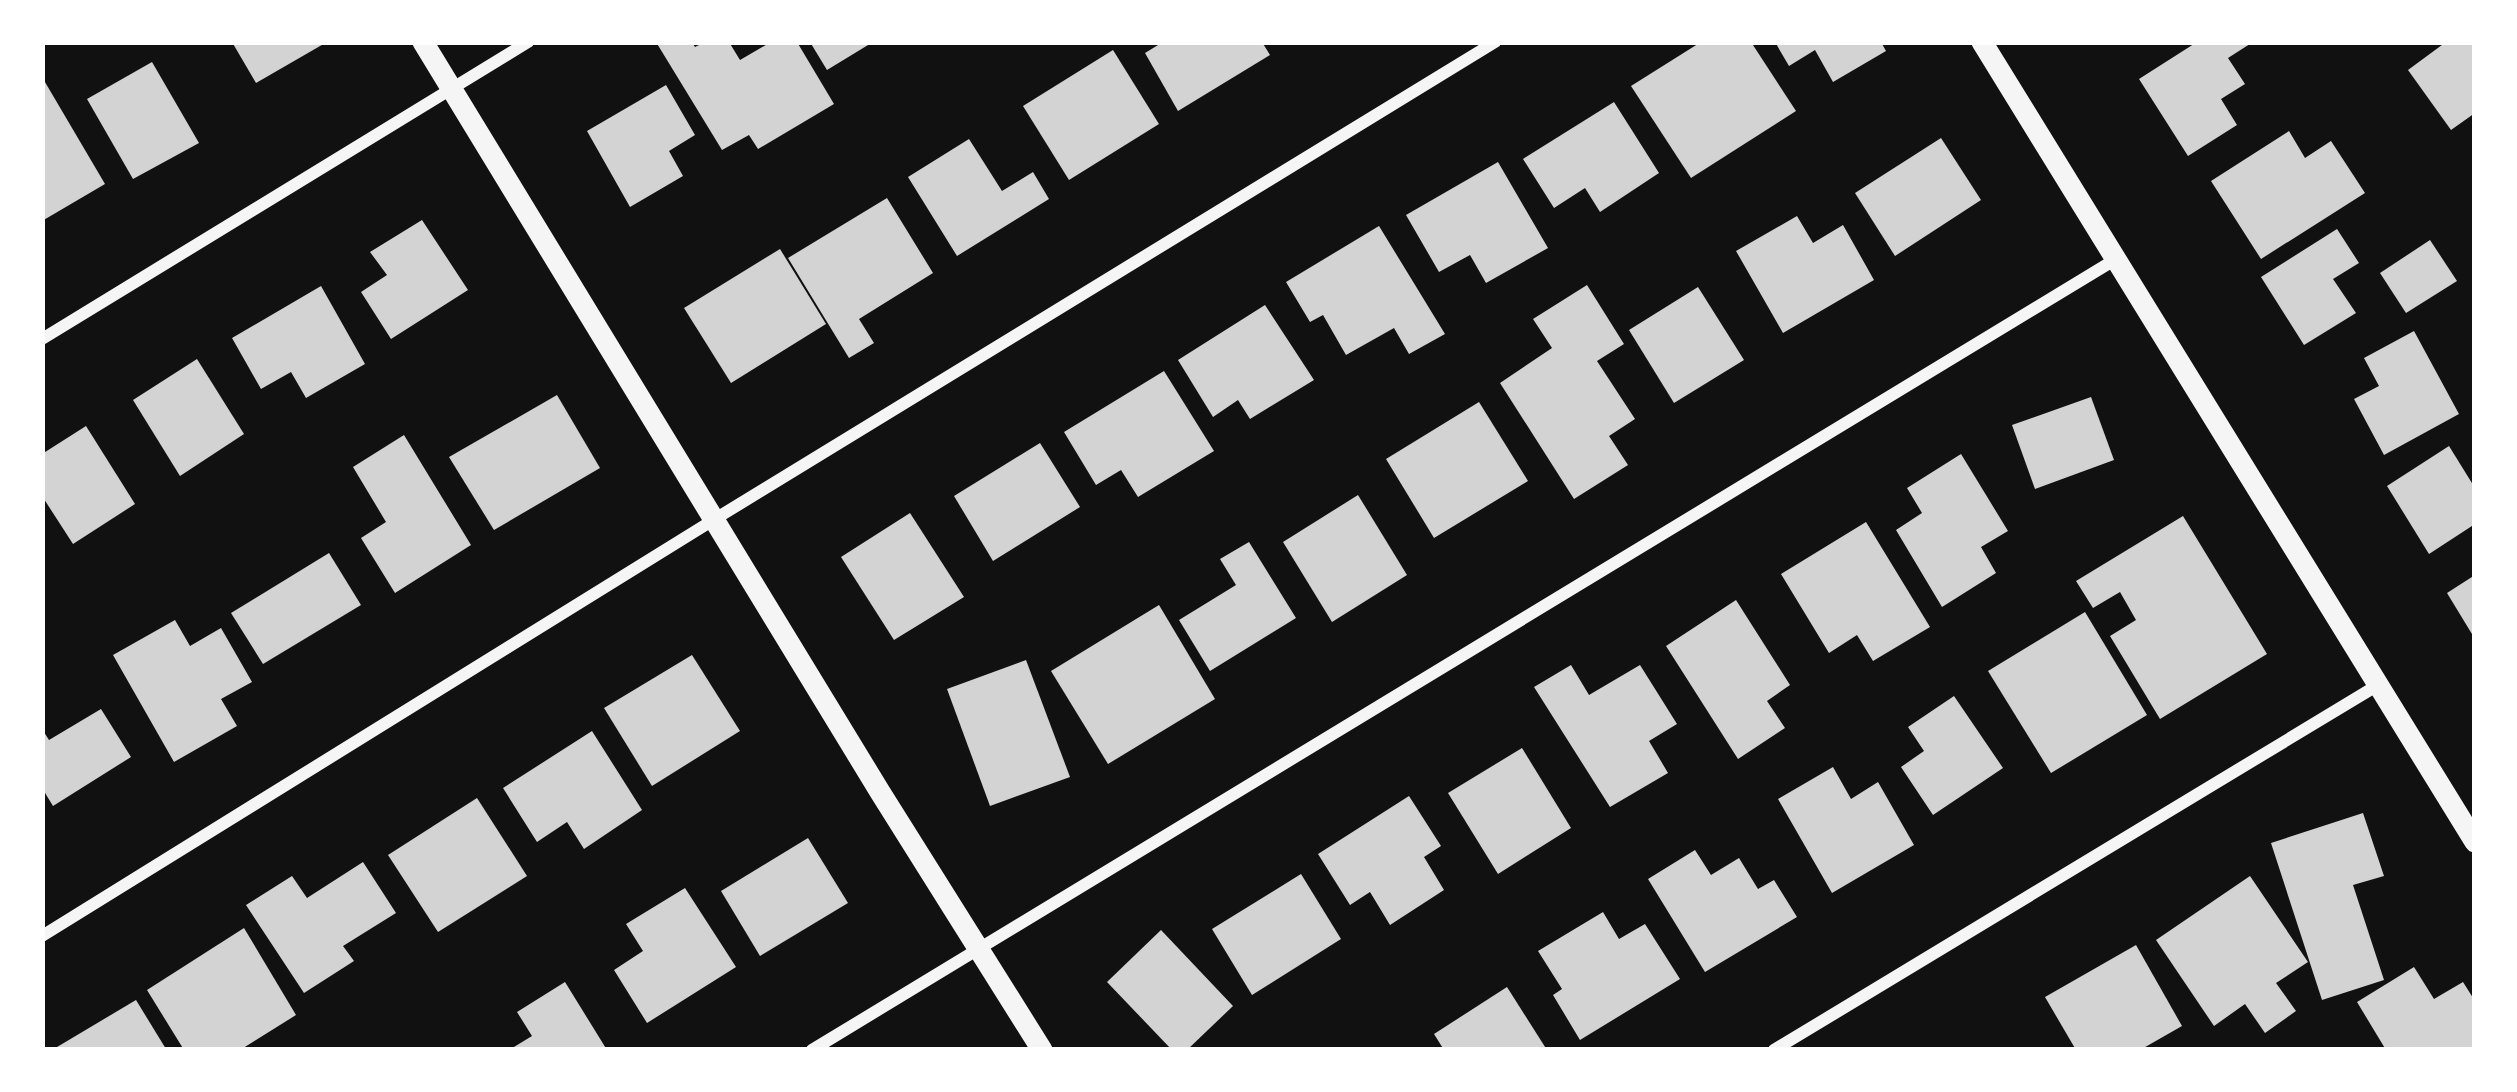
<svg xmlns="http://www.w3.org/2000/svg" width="2517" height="1092" font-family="'Varela Round',sans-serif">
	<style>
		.building { fill: #d3d3d3 }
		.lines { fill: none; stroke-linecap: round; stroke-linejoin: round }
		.minor { stroke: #f5f5f5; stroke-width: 12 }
		.tertiary { stroke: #f5f5f5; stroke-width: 21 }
	</style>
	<rect width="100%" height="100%" fill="#111"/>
	<!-- building -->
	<g class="building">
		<polygon points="232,42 327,42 256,83"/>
		<polygon points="656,42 692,42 695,47 705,42 729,42 740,60 771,42 797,42 834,104 758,149 749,135 722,150"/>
		<polygon points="810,42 873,42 827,70"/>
		<polygon points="1163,42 1262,42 1270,55 1178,111 1145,53"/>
		<polygon points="1701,42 1751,42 1796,111 1691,178 1631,86"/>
		<polygon points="1775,42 1881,42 1886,51 1833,82 1815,50 1789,66"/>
		<polygon points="2197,42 2253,42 2228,58 2245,84 2221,99 2237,125 2188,156 2139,79"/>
		<polygon points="2446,42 2475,42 2475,113 2451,130 2408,70"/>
		<polygon points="1113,50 1159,124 1069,180 1023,106"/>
		<polygon points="152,62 199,143 133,179 87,99"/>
		<polygon points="42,77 105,184 42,221"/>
		<polygon points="666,85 695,135 669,151 683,176 630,207 587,131"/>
		<polygon points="1614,102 1659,173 1600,212 1585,188 1554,208 1523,159"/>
		<polygon points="2289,131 2305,158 2331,141 2365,193 2261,259 2211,181"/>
		<polygon points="1941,138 1981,200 1895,256 1855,193"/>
		<polygon points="969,139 1002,191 1033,172 1049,199 957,256 908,177"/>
		<polygon points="1498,162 1548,248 1486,283 1470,255 1439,272 1406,215"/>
		<polygon points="887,198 933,273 859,319 874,343 849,358 788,258"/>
		<polygon points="1797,216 1813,243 1843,225 1874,280 1783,333 1736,251"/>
		<polygon points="422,220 468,290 391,339 361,292 387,275 370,252"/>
		<polygon points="1379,226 1445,334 1409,354 1394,328 1346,355 1323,315 1310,322 1286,282"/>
		<polygon points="2337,229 2359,263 2333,279 2356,313 2304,345 2261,277"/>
		<polygon points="2430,240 2457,281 2406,313 2380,273"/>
		<polygon points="780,249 826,324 731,383 684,308"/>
		<polygon points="1587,285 1624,344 1597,361 1635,419 1609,436 1628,465 1574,499 1500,383 1552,348 1533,319"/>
		<polygon points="321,286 365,364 306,398 291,372 261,389 232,338"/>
		<polygon points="1698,287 1744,360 1674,403 1629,330"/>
		<polygon points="1265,305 1314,380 1250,419 1238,400 1213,417 1178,360"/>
		<polygon points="2414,331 2459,414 2384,455 2354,399 2379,386 2364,358"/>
		<polygon points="197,359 244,434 180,476 133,400"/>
		<polygon points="1164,371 1214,451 1138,497 1121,470 1096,485 1064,432"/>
		<polygon points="557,395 600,468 494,530 449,457"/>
		<polygon points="2091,397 2114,460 2035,489 2012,425"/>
		<polygon points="1479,402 1528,481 1434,538 1386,459"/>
		<polygon points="86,426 135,504 73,544 42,496 42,454"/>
		<polygon points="404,435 471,545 395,593 361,538 386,522 353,467"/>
		<polygon points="1040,443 1080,507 993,561 954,496"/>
		<polygon points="2449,446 2475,488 2475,524 2429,554 2387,486"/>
		<polygon points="1961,454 2008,531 1981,547 1996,573 1942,607 1896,530 1922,513 1907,488"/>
		<polygon points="1358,495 1407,575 1332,622 1283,542"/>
		<polygon points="910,513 964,597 894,640 841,557"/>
		<polygon points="2183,516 2267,654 2160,719 2110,636 2136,620 2120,592 2093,608 2076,581"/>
		<polygon points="1866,522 1930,627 1873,661 1857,635 1829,653 1781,574"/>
		<polygon points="1249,542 1296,618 1210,671 1179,620 1236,585 1220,559"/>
		<polygon points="329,553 361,605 263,664 231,613"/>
		<polygon points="2475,575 2475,639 2447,593"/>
		<polygon points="1736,600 1790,685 1767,701 1785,728 1738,759 1666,646"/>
		<polygon points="1159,605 1215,699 1108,764 1051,671"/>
		<polygon points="2085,612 2147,715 2051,773 1988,671"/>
		<polygon points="175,620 190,646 221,628 252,682 221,699 237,726 174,762 113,655"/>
		<polygon points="692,655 740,731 652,786 604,708"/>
		<polygon points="1026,660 1070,777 990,806 947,689"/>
		<polygon points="1571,665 1589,695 1640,665 1677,724 1649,741 1668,773 1610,807 1534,687"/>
		<polygon points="1954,696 2003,768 1933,815 1901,767 1924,751 1908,727"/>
		<polygon points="101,709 131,757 53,806 42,788 42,729 49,740"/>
		<polygon points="592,731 642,810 584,849 567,822 537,842 503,788"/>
		<polygon points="1522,748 1571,828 1498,874 1448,793"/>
		<polygon points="1833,767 1851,799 1878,782 1914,845 1832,893 1778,799"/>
		<polygon points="1409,796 1441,846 1424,857 1444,890 1390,925 1370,892 1350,905 1318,854"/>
		<polygon points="477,798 527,876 438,932 388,855"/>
		<polygon points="2363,813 2384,876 2353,885 2384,980 2322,1000 2271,843"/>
		<polygon points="808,838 848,903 760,956 721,891"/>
		<polygon points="1695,850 1711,875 1739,858 1758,889 1774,880 1797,917 1705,972 1648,879"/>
		<polygon points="363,862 396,913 343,946 354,961 304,993 246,905 292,876 307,898"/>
		<polygon points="1301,874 1341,939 1252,995 1212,929"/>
		<polygon points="2250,876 2308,962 2276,983 2296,1011 2265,1033 2245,1004 2214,1026 2156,940"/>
		<polygon points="685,888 736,967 647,1023 614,970 643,951 626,924"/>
		<polygon points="1603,912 1619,939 1645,924 1680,979 1580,1040 1553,995 1562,989 1538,951"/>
		<polygon points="244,928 296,1015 240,1050 184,1050 147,990"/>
		<polygon points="1161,930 1233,1006 1187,1050 1172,1050 1107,982"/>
		<polygon points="2136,945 2182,1026 2140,1050 2076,1050 2045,997"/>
		<polygon points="2414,967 2434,999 2463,982 2475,1001 2475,1050 2386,1050 2357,1002"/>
		<polygon points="565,982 607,1050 509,1050 532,1036 517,1012"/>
		<polygon points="1507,987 1547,1050 1444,1050 1434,1034"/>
		<polygon points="136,1000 166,1049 52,1050"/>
	</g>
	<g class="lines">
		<!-- minor -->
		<g class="minor">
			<polyline points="42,339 528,42"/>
			<polyline points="42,936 715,519 1495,42"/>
			<polyline points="812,1050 2116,259"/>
			<polyline points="1774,1050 2378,685"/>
		</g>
		<!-- tertiary -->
		<g class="tertiary">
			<polyline points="423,42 880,792 1042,1050"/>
			<polyline points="1982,42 2475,842"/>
		</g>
	</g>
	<!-- border -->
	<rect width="2517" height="1092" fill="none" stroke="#ffffff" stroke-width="90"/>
</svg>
